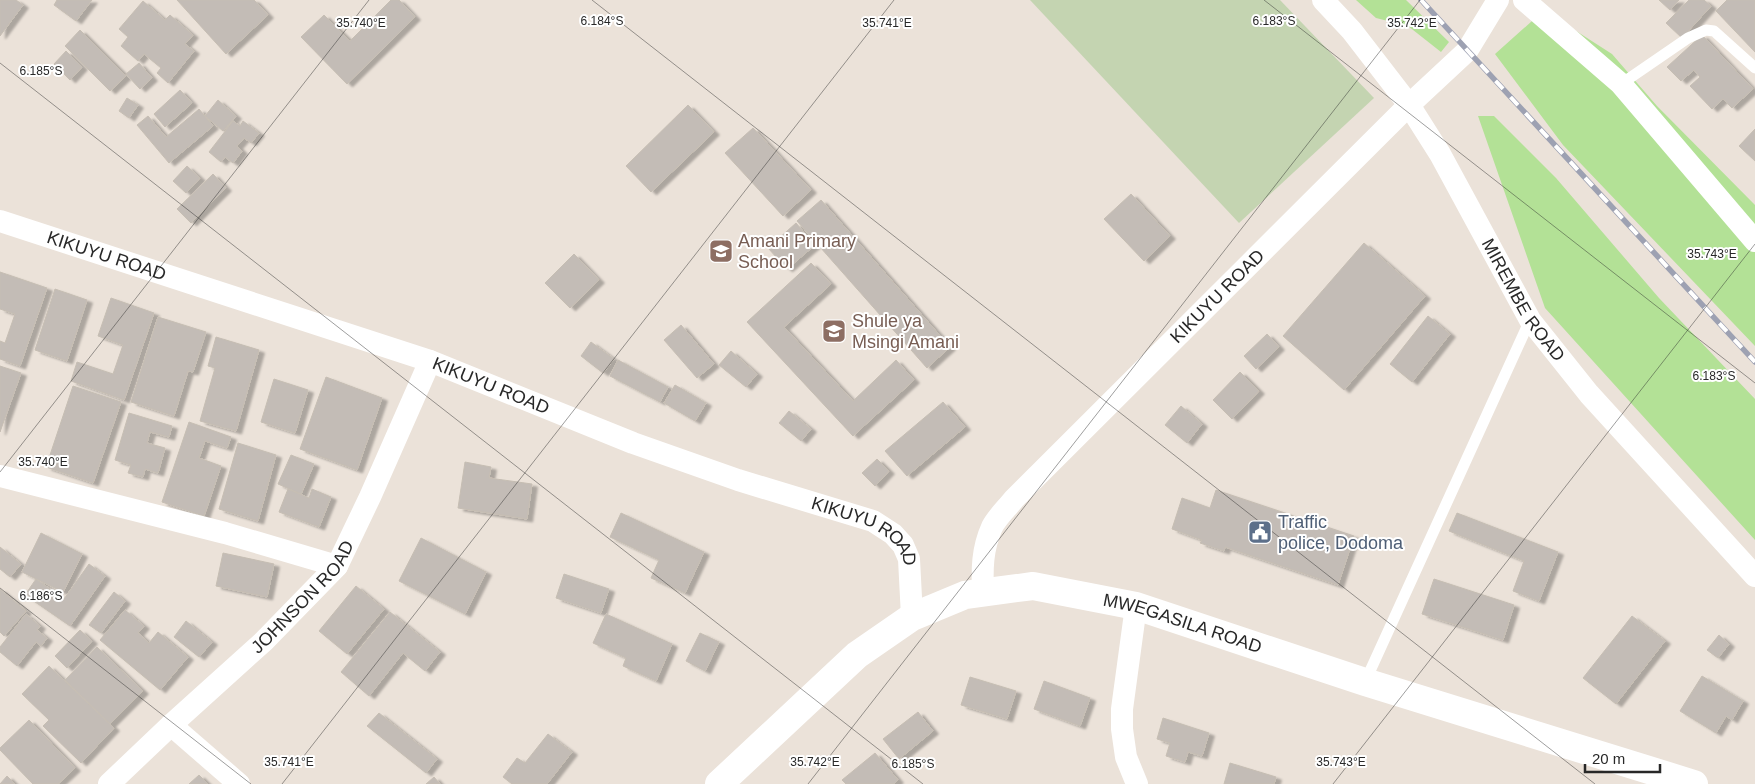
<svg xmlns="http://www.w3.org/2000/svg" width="1755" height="784" font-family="Helvetica,sans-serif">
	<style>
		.green { fill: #b3e196 }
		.cemetery { fill: #c4d4b1 }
		.building { fill: #c3bcb6; stroke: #c6beb3; filter: url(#shadow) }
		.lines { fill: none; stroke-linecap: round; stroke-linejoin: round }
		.lane { stroke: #fff; stroke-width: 11 }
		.street { stroke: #fff; stroke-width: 22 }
		.secondary { stroke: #fff; stroke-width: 28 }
		.rail-casing { stroke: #9da1b2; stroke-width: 5.5 }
		.rail { stroke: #fff; stroke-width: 4; stroke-dasharray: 11; stroke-linecap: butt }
		.ticks { fill: none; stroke: #282828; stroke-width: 1; stroke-opacity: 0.45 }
		.labels { text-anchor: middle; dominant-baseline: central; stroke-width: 4; stroke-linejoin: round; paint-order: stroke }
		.education-label { font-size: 18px; fill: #785e54; stroke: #fff; text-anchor: start }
		.street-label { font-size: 18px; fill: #282828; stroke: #fff }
		.service-label { font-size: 18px; fill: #4e5e75; stroke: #fff; text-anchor: start }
		.ticks-label { font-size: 12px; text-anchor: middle; fill: #282828; stroke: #fff; stroke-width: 4; stroke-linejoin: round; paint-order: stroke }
	</style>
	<defs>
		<filter id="shadow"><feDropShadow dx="5.5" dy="3" stdDeviation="1" flood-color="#0004"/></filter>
	</defs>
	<rect width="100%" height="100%" fill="#ebe2d9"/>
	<!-- green -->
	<g class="green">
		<polygon points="1356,0 1406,0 1449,42 1441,52 1408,26 1376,18"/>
		<polygon points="1545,11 1612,54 1657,106 1755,205 1755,346 1563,145 1495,54 1532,21"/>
		<polygon points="1478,116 1494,116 1556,178 1659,298 1755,399 1755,540 1545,308"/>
	</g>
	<!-- cemetery -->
	<polygon class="cemetery" points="1030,0 1280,0 1374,98 1239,223"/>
	<!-- building -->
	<g class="building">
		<polygon points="0,0 16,0 23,5 0,36"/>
		<polygon points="57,0 92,0 76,21 54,5"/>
		<polygon points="177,0 254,0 268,15 226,54"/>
		<polygon points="391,0 399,0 415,17 347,84 301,37 324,15 350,41"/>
		<polygon points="1659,0 1679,0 1670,10"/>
		<polygon points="1689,0 1704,0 1711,6 1682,38 1666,23"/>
		<polygon points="1727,0 1755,0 1755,52 1716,11"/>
		<polygon points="143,1 165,20 170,15 193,35 185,44 194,51 168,83 157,73 161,68 144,54 138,61 121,46 128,37 119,29"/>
		<polygon points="80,30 126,76 110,91 65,46"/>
		<polygon points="1702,35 1753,89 1732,108 1723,99 1712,109 1690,86 1700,77 1694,70 1681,81 1667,67"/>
		<polygon points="66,51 82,67 70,80 54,64"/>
		<polygon points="139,63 152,78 140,89 126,74"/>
		<polygon points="180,90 192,103 165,127 154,114"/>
		<polygon points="127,98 138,105 129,118 119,111"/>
		<polygon points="218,100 236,116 223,131 205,116"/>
		<polygon points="688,105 714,132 651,192 626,166"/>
		<polygon points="199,109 213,126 169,163 137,125 148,116 166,137"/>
		<polygon points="233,121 240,126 243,121 259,133 251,143 244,138 237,146 242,151 233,163 225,157 221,162 209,152"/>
		<polygon points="753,128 811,190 783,216 725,153"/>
		<polygon points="1755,129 1755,161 1739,146"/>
		<polygon points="187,166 200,178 186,193 173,181"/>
		<polygon points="213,174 226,188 191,223 177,209"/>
		<polygon points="1131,194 1170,236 1144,261 1104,219"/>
		<polygon points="821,200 950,347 927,368 797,221"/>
		<polygon points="796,223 815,245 787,269 768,248"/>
		<polygon points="1364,243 1425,296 1344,390 1283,336"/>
		<polygon points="574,254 599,280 570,308 545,283"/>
		<polygon points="811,263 831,284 784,327 853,401 896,360 914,380 853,436 747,322"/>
		<polygon points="0,272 47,288 20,366 0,359 0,341 5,343 15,314 0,309"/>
		<polygon points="55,289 87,300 67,361 35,350"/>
		<polygon points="111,298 154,313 124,400 71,381 77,362 113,374 123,345 98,336"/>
		<polygon points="1428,316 1450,334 1412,382 1390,364"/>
		<polygon points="158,317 206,332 193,372 188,371 174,416 131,402"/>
		<polygon points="681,325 714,364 697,378 664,340"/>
		<polygon points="1267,334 1279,347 1256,369 1244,356"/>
		<polygon points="216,337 259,350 236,431 200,421 215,368 208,366"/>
		<polygon points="591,342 614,359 603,373 581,356"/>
		<polygon points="731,351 757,374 746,387 719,365"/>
		<polygon points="618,360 668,387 660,402 610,376"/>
		<polygon points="0,366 21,373 0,432"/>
		<polygon points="1240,372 1259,391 1232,419 1213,400"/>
		<polygon points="326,377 382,398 357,470 300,449"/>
		<polygon points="274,379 308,390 295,433 261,422"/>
		<polygon points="675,385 706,403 695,421 664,403"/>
		<polygon points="73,386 121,402 93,483 46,467"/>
		<polygon points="943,402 965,427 907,476 885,451"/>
		<polygon points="1181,406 1202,424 1187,443 1165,425"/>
		<polygon points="789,411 811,429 801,441 779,423"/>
		<polygon points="129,413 172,426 169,437 150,432 147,443 165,448 158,473 145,469 143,477 128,473 131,465 115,460"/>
		<polygon points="189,422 231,437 227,448 205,441 199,458 221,466 204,516 162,502"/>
		<polygon points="238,443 276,455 258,521 219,509"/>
		<polygon points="291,455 314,464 301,494 278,484"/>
		<polygon points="877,459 889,471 875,486 862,473"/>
		<polygon points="465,462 491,467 489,478 532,484 527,519 458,508"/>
		<polygon points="288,489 309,498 312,489 331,497 319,527 279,512"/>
		<polygon points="1216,490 1354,536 1338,585 1225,547 1224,551 1200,543 1202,540 1172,529 1182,498 1210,508"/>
		<polygon points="621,513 704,552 685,593 651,578 659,560 610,537"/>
		<polygon points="1457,513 1558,552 1539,601 1513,591 1524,561 1449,531"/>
		<polygon points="41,533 82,554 63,592 22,572"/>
		<polygon points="421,538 486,572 465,614 399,581"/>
		<polygon points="0,547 21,564 10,577 0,569"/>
		<polygon points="223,553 274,564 267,597 216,586"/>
		<polygon points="89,564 105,576 70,626 25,595 36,579 64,599"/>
		<polygon points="564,574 609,589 601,613 556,598"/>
		<polygon points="1434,579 1514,605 1503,640 1422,614"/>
		<polygon points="356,586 384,609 347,654 319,631"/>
		<polygon points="0,589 26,611 4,636 0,632"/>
		<polygon points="114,592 125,601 101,633 89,625"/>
		<polygon points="125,610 144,626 138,633 149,643 158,632 188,657 160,690 100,640"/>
		<polygon points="390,612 440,652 425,671 403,653 369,696 341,672"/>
		<polygon points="26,614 40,626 37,630 47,638 41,646 36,642 17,666 0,652 0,647"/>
		<polygon points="606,614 672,644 656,681 623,666 626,658 593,643"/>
		<polygon points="1632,616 1665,641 1616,704 1583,678"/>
		<polygon points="186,621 212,642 199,657 174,637"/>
		<polygon points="80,630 92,641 67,668 55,656"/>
		<polygon points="700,633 719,642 705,671 686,661"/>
		<polygon points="1719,635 1729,644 1718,658 1707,650"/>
		<polygon points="97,647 143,691 110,724 65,680"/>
		<polygon points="49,666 114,728 81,763 43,726 49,720 22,694"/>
		<polygon points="1702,676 1743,701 1732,720 1726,716 1716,733 1680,711"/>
		<polygon points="970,677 1016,691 1007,719 961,705"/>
		<polygon points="1044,681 1090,698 1080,726 1034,709"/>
		<polygon points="918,712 933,731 899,759 883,739"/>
		<polygon points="379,713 437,759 426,773 367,726"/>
		<polygon points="1163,718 1209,733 1202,756 1188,752 1185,762 1166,756 1170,743 1157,739"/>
		<polygon points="29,720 75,768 58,784 33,784 0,750 0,748"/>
		<polygon points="548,734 572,752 547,784 512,784 503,777 517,758 525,763"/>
		<polygon points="875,753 898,780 894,784 846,784 842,780"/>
		<polygon points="1230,763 1276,777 1274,784 1224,784"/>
		<polygon points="199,775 208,784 189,784"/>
		<polygon points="7,776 15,784 0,784"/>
		<polygon points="434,777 440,784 426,784"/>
	</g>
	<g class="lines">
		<!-- lane -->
		<g class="lane">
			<polyline points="1621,84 1688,38 1706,30 1714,31 1755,68"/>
			<polyline points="1365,682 1530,320"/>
		</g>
		<!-- street -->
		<g class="street">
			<path id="s1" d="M1323 0 1352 31 1409 105 1440 154 1530 320 1589 394 1755 576"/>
			<polyline points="1524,0 1621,84 1755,241"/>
			<path id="s2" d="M0 221 430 361 633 443 738 480 873 521 893 534 903 545 909 559 912 617"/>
			<polyline points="0,476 225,533 337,566"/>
			<path id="s3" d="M983 593C982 570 982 549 992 527 997 517 1007 508 1014 499L1409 105 1467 51 1498 0"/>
			<polyline points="1136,606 1122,709 1122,729 1126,757 1137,784"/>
			<polyline points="171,725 239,784"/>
			<path id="s4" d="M109 784 171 725 264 641 337 566 370 497 430 361"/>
		</g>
		<!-- secondary -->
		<path class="secondary" id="s5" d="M719 784 857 655 912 617 965 595 1033 586 1136 606 1365 682 1694 784"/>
		<!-- rail casing -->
		<g class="rail-casing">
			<polyline id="rail" points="1421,0 1755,362"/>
		</g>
		<!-- rail -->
		<use href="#rail" class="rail"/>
	</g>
	<!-- ticks -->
	<path class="ticks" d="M592 0 1595 784M1264 0 1755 383M0 63 923 784M0 472 369 0M0 588 251 784M282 784 894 0M808 784 1420 0M1333 784 1755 244"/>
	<!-- icons -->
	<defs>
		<g id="school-square" transform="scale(1.25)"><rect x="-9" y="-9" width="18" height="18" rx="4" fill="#8d6e63" stroke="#fff"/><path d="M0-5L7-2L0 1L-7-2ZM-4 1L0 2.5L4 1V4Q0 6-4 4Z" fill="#fff"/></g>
		<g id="civic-square" transform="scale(1.25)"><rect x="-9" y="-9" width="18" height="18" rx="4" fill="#5c6f8a" stroke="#fff"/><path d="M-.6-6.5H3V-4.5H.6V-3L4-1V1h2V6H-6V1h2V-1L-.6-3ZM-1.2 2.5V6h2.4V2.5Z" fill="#fff"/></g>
	</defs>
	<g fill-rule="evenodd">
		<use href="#school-square" x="721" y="251"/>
		<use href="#school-square" x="834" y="331"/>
		<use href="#civic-square" x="1260" y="532"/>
	</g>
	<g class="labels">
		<!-- education labels -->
		<g class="education-label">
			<text x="738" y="241">Amani Primary<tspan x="738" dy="21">School</tspan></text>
			<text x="852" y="321">Shule ya<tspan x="852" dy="21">Msingi Amani</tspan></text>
		</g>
		<!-- street labels -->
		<g class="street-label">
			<text stroke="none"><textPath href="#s2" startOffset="112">KIKUYU ROAD</textPath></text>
			<text stroke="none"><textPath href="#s3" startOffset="390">KIKUYU ROAD</textPath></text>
			<text stroke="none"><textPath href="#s1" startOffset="362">MIREMBE ROAD</textPath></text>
			<text stroke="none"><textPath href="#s2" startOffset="518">KIKUYU ROAD</textPath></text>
			<text stroke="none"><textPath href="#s2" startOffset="922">KIKUYU ROAD</textPath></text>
			<text stroke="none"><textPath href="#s4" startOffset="270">JOHNSON ROAD</textPath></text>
			<text stroke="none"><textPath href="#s5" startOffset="536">MWEGASILA ROAD</textPath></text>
		</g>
		<!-- service labels -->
		<g class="service-label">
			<text x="1278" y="522">Traffic<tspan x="1278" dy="21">police, Dodoma</tspan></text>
		</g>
	</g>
	<g class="ticks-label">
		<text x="602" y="25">6.184°S</text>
		<text x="1274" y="25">6.183°S</text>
		<text x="361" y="27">35.740°E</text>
		<text x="887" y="27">35.741°E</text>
		<text x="1412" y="27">35.742°E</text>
		<text x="41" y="75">6.185°S</text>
		<text x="1712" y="258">35.743°E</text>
		<text x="1714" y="380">6.183°S</text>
		<text x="43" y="466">35.740°E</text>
		<text x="41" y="600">6.186°S</text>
		<text x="289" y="766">35.741°E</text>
		<text x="815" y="766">35.742°E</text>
		<text x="1341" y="766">35.743°E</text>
		<text x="913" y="768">6.185°S</text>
	</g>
	<!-- scale -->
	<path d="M1585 764v8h75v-8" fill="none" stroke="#282828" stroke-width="2.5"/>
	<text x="1592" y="764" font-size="15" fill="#282828" stroke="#ffffff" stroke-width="4" paint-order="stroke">20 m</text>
</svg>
